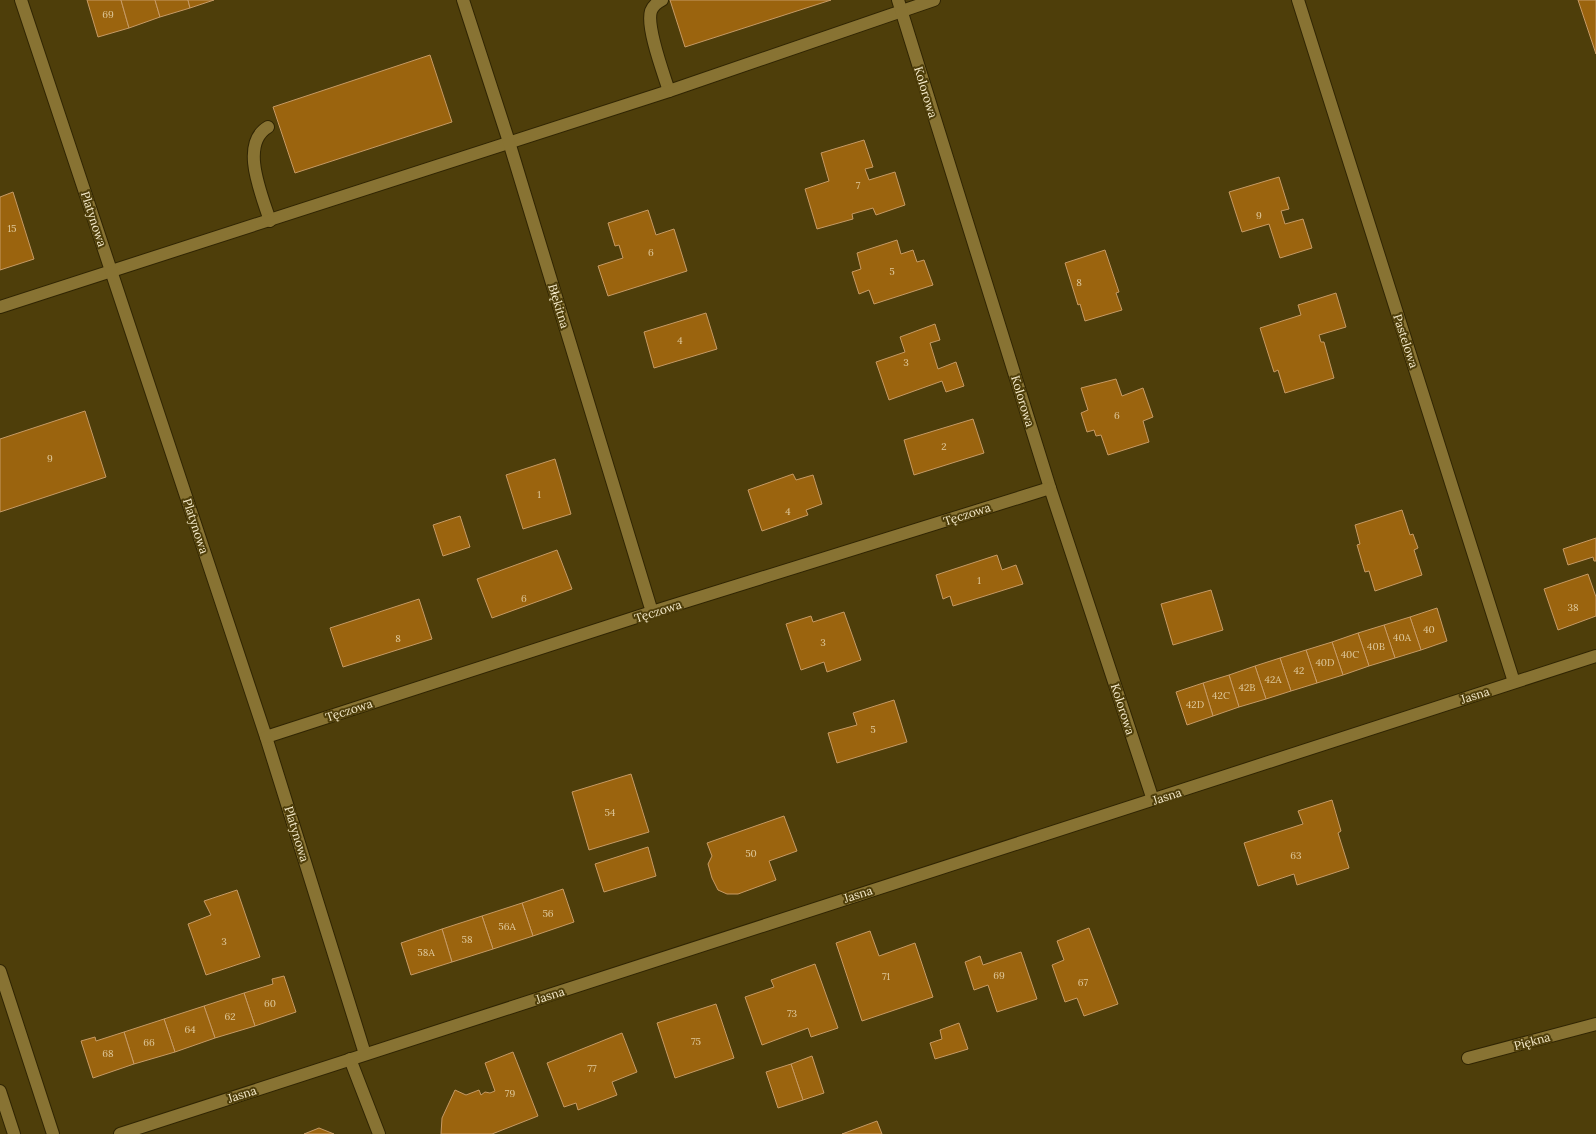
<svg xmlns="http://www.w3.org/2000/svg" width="1596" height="1134" font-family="Lora,serif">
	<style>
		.building { fill: #9b640e; stroke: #c69a65 }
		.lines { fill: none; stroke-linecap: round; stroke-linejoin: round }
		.service-casing { stroke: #302503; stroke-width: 14 }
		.minor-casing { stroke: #302503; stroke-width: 14 }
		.tertiary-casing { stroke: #302503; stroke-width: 14 }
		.service { stroke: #887333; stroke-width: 12 }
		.minor { stroke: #887333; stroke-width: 12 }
		.tertiary { stroke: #887333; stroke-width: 12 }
		.labels { text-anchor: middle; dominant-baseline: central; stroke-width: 4; stroke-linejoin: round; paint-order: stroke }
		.number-label { font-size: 10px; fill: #dfc99c }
		.street-label { font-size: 12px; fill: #f6ebcb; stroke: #4e3e0a }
	</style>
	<rect width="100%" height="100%" fill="#4e3e0a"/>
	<!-- building -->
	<g class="building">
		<polygon points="87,0 121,0 129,28 98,37"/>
		<polygon points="121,0 155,0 160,17 129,28"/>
		<polygon points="155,0 188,0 190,8 160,17"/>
		<polygon points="188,0 214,0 190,8"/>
		<polygon points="670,0 831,0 685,47"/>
		<polygon points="1578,0 1596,0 1596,54"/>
		<polygon points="430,55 452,122 295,173 273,107"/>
		<polygon points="864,140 873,167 865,169 869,180 895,172 905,205 876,215 873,208 852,214 853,219 817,229 805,189 829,181 821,153"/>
		<polygon points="1279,177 1289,209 1281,211 1285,224 1303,219 1312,248 1280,258 1269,224 1242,232 1229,192"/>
		<polygon points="13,192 34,259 0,270 0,197"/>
		<polygon points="648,210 656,235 674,229 687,271 608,296 598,266 623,258 619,245 615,246 608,223"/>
		<polygon points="897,240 901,254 913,250 917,262 924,260 933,285 874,304 869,290 859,294 852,272 861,269 857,253"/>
		<polygon points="1105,250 1119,292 1116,293 1122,310 1085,321 1080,304 1078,305 1065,263"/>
		<polygon points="1336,293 1346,327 1319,335 1321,342 1324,342 1334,378 1285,393 1278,370 1274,372 1260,328 1301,315 1298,305"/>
		<polygon points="706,313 717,349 654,368 644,332"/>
		<polygon points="935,324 940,340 930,343 938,369 956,362 964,386 946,392 942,381 889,400 876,362 905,352 900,337"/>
		<polygon points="1116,379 1122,396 1143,388 1153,417 1143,421 1149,442 1108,455 1101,435 1096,436 1094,430 1087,432 1081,413 1088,410 1081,388"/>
		<polygon points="85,411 106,477 0,512 0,439"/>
		<polygon points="973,419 984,453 914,475 904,440"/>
		<polygon points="555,459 571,514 523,529 506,475"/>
		<polygon points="793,474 796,480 813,475 822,504 806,510 808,515 762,531 748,490"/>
		<polygon points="1402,510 1410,535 1413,534 1418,548 1414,550 1422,575 1375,591 1369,571 1365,572 1357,545 1360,544 1355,525"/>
		<polygon points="460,516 470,547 443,556 433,525"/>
		<polygon points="1596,538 1596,561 1594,561 1593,557 1568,565 1563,549"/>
		<polygon points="557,550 572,589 492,618 477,579"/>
		<polygon points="997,555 1002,570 1016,565 1023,584 953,606 950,596 943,599 936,575"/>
		<polygon points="1588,574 1596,597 1596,616 1558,630 1544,589"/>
		<polygon points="1211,590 1223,630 1173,645 1161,604"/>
		<polygon points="419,599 432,639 343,667 330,628"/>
		<polygon points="1437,608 1447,641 1421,650 1410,617"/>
		<polygon points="844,612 861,660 827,672 824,662 801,670 786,624 811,616 813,622"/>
		<polygon points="1410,617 1421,650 1395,658 1384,625"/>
		<polygon points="1384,625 1395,658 1369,666 1358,633"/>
		<polygon points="1358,633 1369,666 1343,675 1332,642"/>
		<polygon points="1332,642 1343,675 1317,683 1306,650"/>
		<polygon points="1306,650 1317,683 1291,691 1280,658"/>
		<polygon points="1280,658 1291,691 1266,699 1255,666"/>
		<polygon points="1255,666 1266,699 1239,707 1229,675"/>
		<polygon points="1229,675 1239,707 1213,716 1203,683"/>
		<polygon points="1203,683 1213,716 1187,725 1176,692"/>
		<polygon points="894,700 907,742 837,763 828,733 857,725 853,713"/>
		<polygon points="631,774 649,832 589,850 572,792"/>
		<polygon points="1332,800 1341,831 1338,833 1349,868 1297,885 1294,874 1258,886 1244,843 1303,824 1298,811"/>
		<polygon points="784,816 797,851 769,861 776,880 738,894 727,894 718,890 712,878 708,864 712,856 707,843"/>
		<polygon points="648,847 656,876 604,892 595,864"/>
		<polygon points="563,889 574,922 533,936 522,903"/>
		<polygon points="237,890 260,957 206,975 188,924 211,915 204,901"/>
		<polygon points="522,903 533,936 493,949 482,916"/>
		<polygon points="482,916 493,949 452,962 442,929"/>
		<polygon points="1089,928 1118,1004 1084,1016 1077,998 1065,1002 1052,965 1064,960 1057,941"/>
		<polygon points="442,929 452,962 411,975 401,943"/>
		<polygon points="870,931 879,956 915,943 933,997 862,1021 836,943"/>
		<polygon points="1021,952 1037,999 997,1012 988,985 974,990 965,962 980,956 983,965"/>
		<polygon points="815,964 838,1028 811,1037 808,1028 762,1045 745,997 774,987 771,980"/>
		<polygon points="284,976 296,1012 255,1026 244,993 273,984 272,979"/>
		<polygon points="244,993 255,1026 215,1038 204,1006"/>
		<polygon points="716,1004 734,1058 675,1078 657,1023"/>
		<polygon points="204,1006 215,1038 175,1052 164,1019"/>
		<polygon points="164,1019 175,1052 134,1064 124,1032"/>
		<polygon points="959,1023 968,1049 935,1059 930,1043 942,1039 940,1030"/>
		<polygon points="124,1032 134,1064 93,1078 81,1041 95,1037 96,1041"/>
		<polygon points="622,1033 637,1072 612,1082 617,1095 578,1110 576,1103 564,1107 547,1063"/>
		<polygon points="513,1052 538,1116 492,1134 441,1134 442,1118 455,1090 466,1095 479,1090 481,1095 485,1092 490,1093 495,1091 485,1063"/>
		<polygon points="812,1056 824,1093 803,1100 791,1064"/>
		<polygon points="791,1064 803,1100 778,1108 766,1072"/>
		<polygon points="877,1121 882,1134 842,1134"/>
		<polygon points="319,1128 334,1134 304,1134"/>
	</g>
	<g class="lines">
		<!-- service casing -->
		<g class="service-casing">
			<g id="service">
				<path d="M662 0C658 2 653 6 651 11 646 27 663 72 669 91"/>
				<path d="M268 127C239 144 262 195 270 221"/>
				<polyline points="0,307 669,91 934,0"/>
			</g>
		</g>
		<!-- minor casing -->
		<g class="minor-casing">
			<g id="minor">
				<polyline points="21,0 266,737 365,1054"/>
				<polyline points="463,0 509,142 652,612"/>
				<polyline points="898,0 1050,488 1153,800"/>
				<polyline points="1298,0 1514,682"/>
				<polyline points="266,737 652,612 1050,488"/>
				<polyline points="0,971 53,1134"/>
				<polyline points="1468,1058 1596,1024"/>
				<polyline points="350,1059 379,1134"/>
				<polyline points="120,1134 1596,656"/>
			</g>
		</g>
		<!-- tertiary casing -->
		<g class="tertiary-casing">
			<polyline id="tertiary" points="0,1091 14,1134"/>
		</g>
		<!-- service -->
		<use href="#service" class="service"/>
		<!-- minor -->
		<use href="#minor" class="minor"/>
		<!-- tertiary -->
		<use href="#tertiary" class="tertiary"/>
	</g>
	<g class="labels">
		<!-- number labels -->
		<g class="number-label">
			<text x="108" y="14">69</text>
			<text x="858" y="185">7</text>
			<text x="1259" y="215">9</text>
			<text x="12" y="228">15</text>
			<text x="651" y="252">6</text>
			<text x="892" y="271">5</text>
			<text x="1079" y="282">8</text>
			<text x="680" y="340">4</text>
			<text x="906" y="362">3</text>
			<text x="1117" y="415">6</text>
			<text x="944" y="446">2</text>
			<text x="50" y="458">9</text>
			<text x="539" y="494">1</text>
			<text x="788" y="511">4</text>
			<text x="979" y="580">1</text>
			<text x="524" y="598">6</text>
			<text x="1573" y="607">38</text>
			<text x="1429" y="629">40</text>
			<text x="1402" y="637">40A</text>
			<text x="398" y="638">8</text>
			<text x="823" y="642">3</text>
			<text x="1376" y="646">40B</text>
			<text x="1350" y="654">40C</text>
			<text x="1325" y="662">40D</text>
			<text x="1299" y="670">42</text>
			<text x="1273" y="679">42A</text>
			<text x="1247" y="687">42B</text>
			<text x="1221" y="695">42C</text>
			<text x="1195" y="704">42D</text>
			<text x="873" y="729">5</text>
			<text x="610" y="812">54</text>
			<text x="751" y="853">50</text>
			<text x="1296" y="855">63</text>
			<text x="548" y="913">56</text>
			<text x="507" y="926">56A</text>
			<text x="467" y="939">58</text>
			<text x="224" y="941">3</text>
			<text x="426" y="952">58A</text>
			<text x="999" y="975">69</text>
			<text x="886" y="976">71</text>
			<text x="1083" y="982">67</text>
			<text x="270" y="1003">60</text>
			<text x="792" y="1013">73</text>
			<text x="230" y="1016">62</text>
			<text x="190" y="1029">64</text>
			<text x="696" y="1041">75</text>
			<text x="149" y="1042">66</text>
			<text x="108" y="1053">68</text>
			<text x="592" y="1068">77</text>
			<text x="510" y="1093">79</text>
		</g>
		<!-- street labels -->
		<g class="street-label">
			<text transform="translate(926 92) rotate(73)">Kolorowa</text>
			<text transform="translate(94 219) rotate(72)">Platynowa</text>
			<text transform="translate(559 306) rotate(73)">Błękitna</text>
			<text transform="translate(1406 341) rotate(72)">Pastelowa</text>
			<text transform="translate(1023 401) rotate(73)">Kolorowa</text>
			<text transform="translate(967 514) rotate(-18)">Tęczowa</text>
			<text transform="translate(196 526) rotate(72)">Platynowa</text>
			<text transform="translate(658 611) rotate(-18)">Tęczowa</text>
			<text transform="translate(1475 695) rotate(-18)">Jasna</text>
			<text transform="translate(1123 709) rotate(72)">Kolorowa</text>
			<text transform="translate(349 710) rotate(-18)">Tęczowa</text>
			<text transform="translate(1167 796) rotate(-18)">Jasna</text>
			<text transform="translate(297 834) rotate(73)">Platynowa</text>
			<text transform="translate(858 894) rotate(-18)">Jasna</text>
			<text transform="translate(550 995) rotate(-18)">Jasna</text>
			<text transform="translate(1532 1041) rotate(-15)">Piękna</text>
			<text transform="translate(242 1094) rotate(-18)">Jasna</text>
		</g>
	</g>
</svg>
